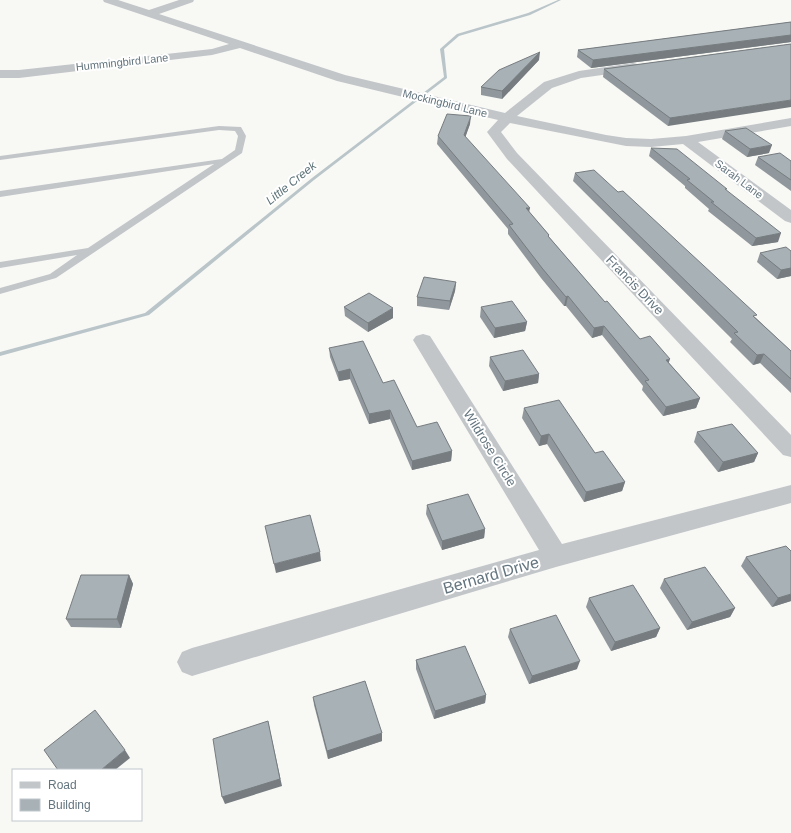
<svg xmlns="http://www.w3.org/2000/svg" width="791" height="833" font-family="Arial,sans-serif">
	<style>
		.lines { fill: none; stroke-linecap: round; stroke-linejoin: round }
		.stream { fill: #b9c5c9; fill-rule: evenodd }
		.service { fill: #c2c6c9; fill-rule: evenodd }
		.minor { fill: #c2c6c9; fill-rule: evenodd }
		.wall { fill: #90989d }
		.shaded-wall { fill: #767c7f }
		.building { fill: #a8b1b6; stroke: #767c7f }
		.labels { text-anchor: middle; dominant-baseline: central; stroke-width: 4; stroke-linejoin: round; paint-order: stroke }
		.far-street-label { font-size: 11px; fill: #64757f; stroke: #fff }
		.far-water-label { font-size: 12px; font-style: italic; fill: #5e747a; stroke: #fff }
		.street-label { font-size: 13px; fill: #64757f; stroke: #fff }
		.near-street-label { font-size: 16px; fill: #64757f; stroke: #fff }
	</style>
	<rect width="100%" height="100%" fill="#f8f8f5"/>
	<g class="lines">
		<!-- stream -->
		<polygon class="stream" points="558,0 561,0 530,15 459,36 444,49 447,78 314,180 149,315 0,356 0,352 145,313 312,178 444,77 440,49 457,34 528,13"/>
		<!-- service -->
		<polygon class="service" points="219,126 241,127 246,136 242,153 56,278 0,294 0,288 50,274 77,255 0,268 0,262 88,248 214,164 0,197 0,191 222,159 235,150 238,136 235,131 219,130 0,160 0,156"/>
		<!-- minor -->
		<g class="minor">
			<polygon points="103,0 118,0 149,10 179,0 194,0 193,2 159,14 345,75 505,113 544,82 579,71 633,63 637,64 639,67 637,70 581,78 552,88 517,116 606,135 626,138 651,139 686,136 791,118 791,126 698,142 791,210 791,223 785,221 683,144 651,147 626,146 510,123 501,132 517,153 791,435 791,457 783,455 507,159 487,132 498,120 337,81 240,48 212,55 19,78 0,78 0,70 19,70 212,49 229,44 104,2"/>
			<polygon points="423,334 430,336 562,544 791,485 791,503 556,567 192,676 182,672 177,662 182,652 192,648 539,550 413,340 416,336"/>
		</g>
	</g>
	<!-- wall -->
	<g class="wall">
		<polygon points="791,22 791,42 591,68 577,57 578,50"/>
		<polygon points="791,44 668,126 603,77 604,69"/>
		<polygon points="539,60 502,99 481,95 481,87"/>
		<polygon points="470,124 465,137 549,235 549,237 605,302 640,339 669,363 700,398 696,408 663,416 642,390 643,386 602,335 592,338 566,306 564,306 541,278 508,234 508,229 437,144 438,136"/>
		<polygon points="725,131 769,153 747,157 722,139"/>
		<polygon points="651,148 727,191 778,242 752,246 708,211 709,209 685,188 685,186 649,156"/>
		<polygon points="758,157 791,161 791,191 755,165"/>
		<polygon points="575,173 756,318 791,351 791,393 760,363 753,365 730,342 732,339 573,181"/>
		<polygon points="791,251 791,276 777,279 757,262 760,253"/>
		<polygon points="456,282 455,291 449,310 417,306 417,297"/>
		<polygon points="344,307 393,318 368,332 345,316"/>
		<polygon points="481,307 527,322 525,331 494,338 480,317"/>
		<polygon points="329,348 383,383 417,427 452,451 451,461 412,470 390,419 369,424 350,379 339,381 330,357"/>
		<polygon points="490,357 539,374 538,383 503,391 489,366"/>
		<polygon points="524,408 595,453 625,482 622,491 584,502 547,444 539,446 522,418"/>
		<polygon points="697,432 758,453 754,462 718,472 694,442"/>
		<polygon points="427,505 485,529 484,538 442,550 426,514"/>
		<polygon points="746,557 791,601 772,607 741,566"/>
		<polygon points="129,575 133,584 121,628 71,627 66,619"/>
		<polygon points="664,579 735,608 730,617 687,630 660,588"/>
		<polygon points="589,598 660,628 656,637 611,651 586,607"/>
		<polygon points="510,629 577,669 529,684 508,637"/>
		<polygon points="416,660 486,695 485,703 434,719 416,669"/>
		<polygon points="313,697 382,741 328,759 314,705"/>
	</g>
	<!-- shaded-wall -->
	<g class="shaded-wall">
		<polygon points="791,35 791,42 591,68 593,60"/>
		<polygon points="540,52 539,60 502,99 502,91"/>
		<polygon points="791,100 791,107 668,126 670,118"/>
		<polygon points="471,116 470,124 463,144 464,135"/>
		<polygon points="772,145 769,153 747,157 750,149"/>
		<polygon points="526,208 530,208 528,217"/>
		<polygon points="781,233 778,242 752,246 756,238"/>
		<polygon points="791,268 791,276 777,279 781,270"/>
		<polygon points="456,282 455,291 449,310 450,301"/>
		<polygon points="568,296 566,306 564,306 566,297"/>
		<polygon points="393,308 393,318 368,332 368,323"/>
		<polygon points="527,322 525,331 494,338 495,328"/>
		<polygon points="604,326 602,335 592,338 594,328"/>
		<polygon points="764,354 760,363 753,365 757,355"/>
		<polygon points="670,359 667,368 666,360"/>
		<polygon points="350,369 350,379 339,381 338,372"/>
		<polygon points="539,374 538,383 503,391 505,381"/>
		<polygon points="700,398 696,408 663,416 666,407"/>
		<polygon points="390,410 390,419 369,424 369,414"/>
		<polygon points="549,434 547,444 539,446 541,436"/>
		<polygon points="452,451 451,461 412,470 412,461"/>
		<polygon points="758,453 754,462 718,472 723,462"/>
		<polygon points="625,482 622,491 584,502 586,492"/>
		<polygon points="485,529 484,538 442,550 442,541"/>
		<polygon points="320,552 321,561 276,573 274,564"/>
		<polygon points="129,575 133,584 121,628 117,619"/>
		<polygon points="791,594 791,601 772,607 778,598"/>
		<polygon points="735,608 730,617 687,630 692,622"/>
		<polygon points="660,628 656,637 611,651 615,642"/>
		<polygon points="580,661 577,669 529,684 532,676"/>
		<polygon points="486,695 485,703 434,719 435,711"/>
		<polygon points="268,721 282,786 225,804 222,797"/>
		<polygon points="382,733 382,741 328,759 327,751"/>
		<polygon points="125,750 130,758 115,770 101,770"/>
	</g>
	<!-- building -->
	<g class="building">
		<polygon points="791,22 791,35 593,60 578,50"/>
		<polygon points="791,44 791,100 670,118 604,69"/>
		<polygon points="540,52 502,91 481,87 499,70"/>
		<polygon points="447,114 471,116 464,135 530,208 526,208 549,235 548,236 605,302 607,301 640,339 650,336 670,359 666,360 700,398 666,407 645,381 649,380 604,326 594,328 568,296 566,297 542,268 509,225 513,224 438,136"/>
		<polygon points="746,128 772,145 750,149 725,131"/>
		<polygon points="651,148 677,149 727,189 725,189 781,233 756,238 711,202 714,202 687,180 690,179"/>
		<polygon points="780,153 791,161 791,180 758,157"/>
		<polygon points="594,170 618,192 623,191 757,315 753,316 791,351 791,379 764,354 757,355 734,333 738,332 575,173"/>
		<polygon points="786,247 791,251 791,268 781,270 760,253"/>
		<polygon points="424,277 456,282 450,301 417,297"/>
		<polygon points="369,293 393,308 368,323 344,307"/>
		<polygon points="512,301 527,322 495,328 481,307"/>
		<polygon points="363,341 383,383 394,380 417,427 437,422 452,451 412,461 390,410 369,414 350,369 338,372 329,348"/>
		<polygon points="523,350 539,374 505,381 490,357"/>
		<polygon points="559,400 595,453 603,451 625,482 586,492 549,434 541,436 524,408"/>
		<polygon points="732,424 758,453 723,462 697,432"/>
		<polygon points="468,494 485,529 442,541 427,505"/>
		<polygon points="310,515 320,552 274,564 265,526"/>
		<polygon points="786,546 791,551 791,594 778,598 746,557"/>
		<polygon points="705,567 735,608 692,622 664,579"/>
		<polygon points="81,575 129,575 117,619 66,619"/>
		<polygon points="633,585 660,628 615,642 589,598"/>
		<polygon points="556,615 580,661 532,676 510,629"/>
		<polygon points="465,646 486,695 435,711 416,660"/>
		<polygon points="365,681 382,733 327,751 313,697"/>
		<polygon points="95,710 125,750 101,770 58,770 44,750"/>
		<polygon points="268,721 280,779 222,797 213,739"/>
	</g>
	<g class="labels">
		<!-- far-street labels -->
		<g class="far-street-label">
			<text transform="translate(122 62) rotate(-6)">Hummingbird Lane</text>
			<text transform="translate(445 103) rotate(14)">Mockingbird Lane</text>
			<text transform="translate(739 179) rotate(37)">Sarah Lane</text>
		</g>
		<!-- far-water labels -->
		<g class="far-water-label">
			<text transform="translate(291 183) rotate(-39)">Little Creek</text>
		</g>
		<!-- street labels -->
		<g class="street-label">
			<text transform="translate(635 285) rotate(46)">Francis Drive</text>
			<text transform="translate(490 448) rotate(58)">Wildrose Circle</text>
		</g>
		<!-- near-street labels -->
		<g class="near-street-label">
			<text transform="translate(491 575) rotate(-16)">Bernard Drive</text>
		</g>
	</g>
	<!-- legend -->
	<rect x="12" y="769" width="130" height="52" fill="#ffffff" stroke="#c1c8cc"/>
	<rect x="20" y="782" width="20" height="6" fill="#c2c6c9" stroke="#c1c8cc"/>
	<text x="48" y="789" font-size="12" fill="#64757f">Road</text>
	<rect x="20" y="799" width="20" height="12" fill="#a8b1b6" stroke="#c1c8cc"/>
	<text x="48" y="809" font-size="12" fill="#64757f">Building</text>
</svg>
